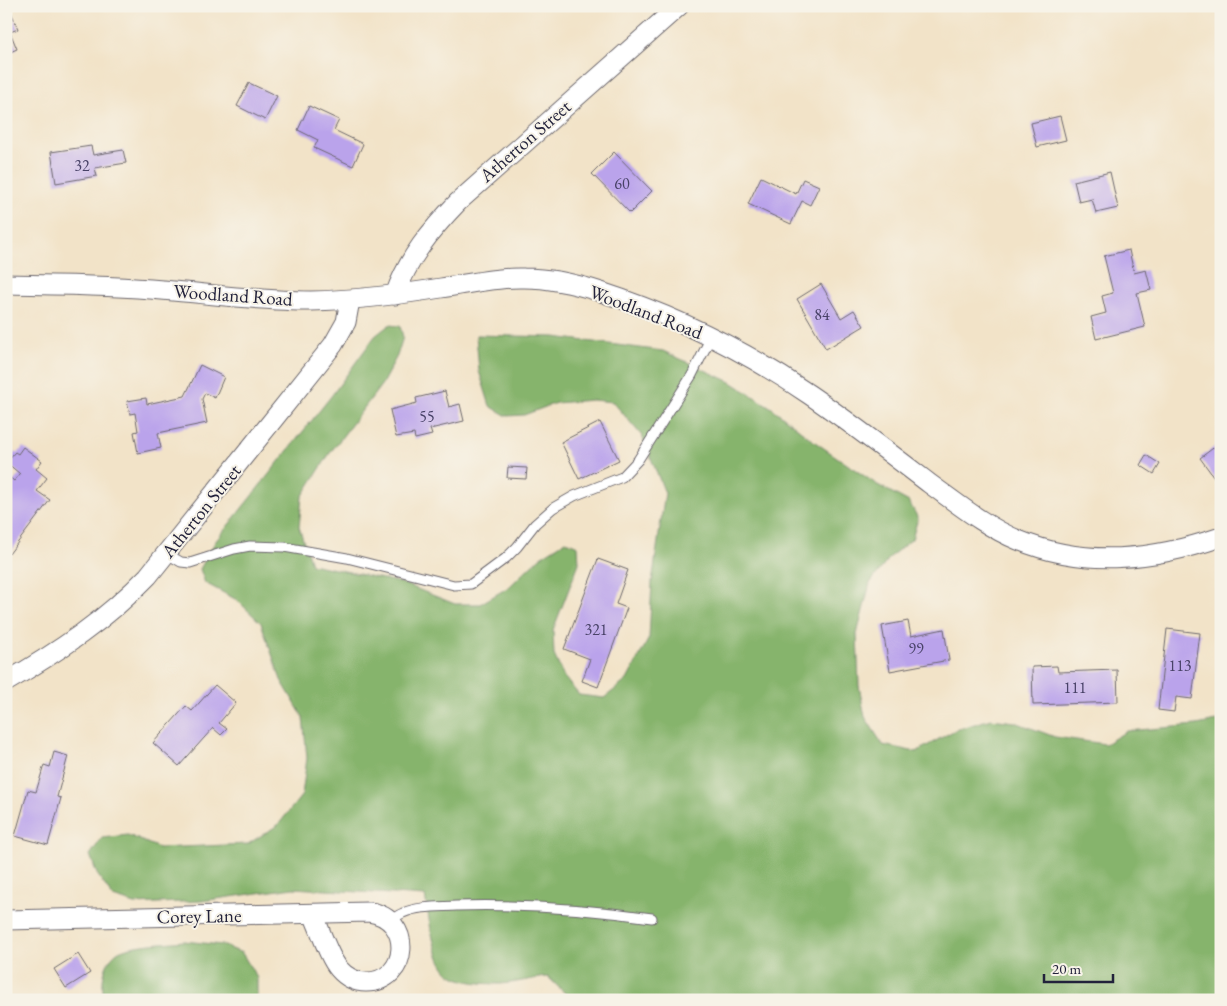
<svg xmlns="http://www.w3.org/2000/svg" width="1227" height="1006" font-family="'EB Garamond',serif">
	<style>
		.forest { fill: #86b46c; stroke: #546b54 }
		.building { fill: #baa3eb }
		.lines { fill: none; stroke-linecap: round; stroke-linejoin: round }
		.service-casing { stroke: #6b666c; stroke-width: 11 }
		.minor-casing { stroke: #6b666c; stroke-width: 21 }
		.service { stroke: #fff; stroke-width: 9 }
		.minor { stroke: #fff; stroke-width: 19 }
		.labels { text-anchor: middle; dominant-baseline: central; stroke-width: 4; stroke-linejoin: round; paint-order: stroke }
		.number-label { font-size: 16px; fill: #484267 }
		.street-label { font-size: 19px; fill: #22223b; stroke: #f7f3e8 }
	</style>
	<rect width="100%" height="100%" fill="#f7f3e8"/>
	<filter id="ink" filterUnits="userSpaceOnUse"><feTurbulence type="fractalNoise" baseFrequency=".02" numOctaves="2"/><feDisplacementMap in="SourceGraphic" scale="10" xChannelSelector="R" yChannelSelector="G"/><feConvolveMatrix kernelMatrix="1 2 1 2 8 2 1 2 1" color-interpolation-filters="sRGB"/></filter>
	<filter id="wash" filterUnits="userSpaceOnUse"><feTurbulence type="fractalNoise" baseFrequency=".0096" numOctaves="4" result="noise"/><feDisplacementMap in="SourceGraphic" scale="20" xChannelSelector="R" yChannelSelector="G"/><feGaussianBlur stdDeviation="1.12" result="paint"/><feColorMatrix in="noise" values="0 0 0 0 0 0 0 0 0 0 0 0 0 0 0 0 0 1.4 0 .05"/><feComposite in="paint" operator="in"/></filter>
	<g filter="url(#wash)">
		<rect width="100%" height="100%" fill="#f2e3c8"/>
		<!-- forest -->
		<g class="forest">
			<path d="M389 325 400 326 403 337 397 356 382 384 330 453 302 497 299 527 311 564 402 583 455 604H480L509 587 539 558 566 541 578 546 579 563 553 630 554 655 564 677 579 695 604 698 627 680 649 638 652 582 665 493 642 436 613 402 592 400 556 403 524 415 507 416 490 406 479 371 476 335 555 337 663 351 731 382 772 408 815 442 876 484 909 502 918 518 912 539 891 556 870 583 857 634 859 686 865 717 883 745 916 752 955 730 991 719 1015 722 1055 737 1105 744 1127 731 1197 725 1221 720V1000H570L569 997 548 977C532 978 517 983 501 984 486 984 456 983 446 970 433 954 429 917 425 896L293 888 202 901 135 904 113 897 97 874 90 855 102 838 128 835 159 848 248 844 278 825 302 795 307 758 303 717 281 680 261 623 237 600 205 583 200 569 215 542 332 395 375 336Z"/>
			<path d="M184 941 222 945 242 953 257 978V1000H104C101 984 103 964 116 953 126 944 169 943 184 941Z"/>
		</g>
		<g id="blocks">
			<!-- building -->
			<g class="building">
				<polygon points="9,7 18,29 10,32 17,49 6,54 6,8"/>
				<polygon points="249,83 277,96 265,120 237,106"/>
				<polygon points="309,106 339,120 334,130 363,144 353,166 314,148 318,140 298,130"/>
				<polygon points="1060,116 1066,140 1037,147 1031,123"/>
				<polygon points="91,146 93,155 123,150 126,163 95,168 97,176 56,183 51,152"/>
				<polygon points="614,152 652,191 630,213 592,174"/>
				<polygon points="1110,172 1118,208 1096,213 1092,199 1079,202 1074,181"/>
				<polygon points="761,177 796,194 803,179 819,186 810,205 802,201 791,224 748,204"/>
				<polygon points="1129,250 1134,273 1146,270 1151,290 1137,293 1145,327 1096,339 1091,317 1106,313 1102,296 1113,293 1104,256"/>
				<polygon points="821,284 841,318 854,310 864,326 826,349 797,299"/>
				<polygon points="200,365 224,377 215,398 205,393 202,399 207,423 158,433 161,448 138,453 134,432 138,431 135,413 130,414 127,401 146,398 147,404 185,396"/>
				<polygon points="445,391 449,407 460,404 464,421 430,429 432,435 415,439 414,434 396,437 390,410 417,403 416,398"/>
				<polygon points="600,422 619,460 579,479 561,442"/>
				<polygon points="1221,442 1221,482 1219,484 1200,458"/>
				<polygon points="23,447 42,461 36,469 47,478 37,491 50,500 9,554 6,551 6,481 9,477 14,481 20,474 6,462 15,452 18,454"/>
				<polygon points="1146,455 1160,464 1154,474 1140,465"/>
				<polygon points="508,467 527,468 526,479 507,478"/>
				<polygon points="598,559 628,570 616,604 627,608 598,687 582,681 590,659 564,649"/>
				<polygon points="908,621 911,636 944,629 949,660 890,671 882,626"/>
				<polygon points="1167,629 1200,633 1192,699 1176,697 1174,712 1158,710"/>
				<polygon points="1057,666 1058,672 1117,670 1118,702 1033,705 1032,667"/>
				<polygon points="215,685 236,703 219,723 227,729 221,735 213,728 179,766 153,743 186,706 192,711"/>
				<polygon points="54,752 68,756 57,797 61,798 48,845 15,836 28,790 36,792 44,765 50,767"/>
				<polygon points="78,954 90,973 66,988 54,969"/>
			</g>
		</g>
	</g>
	<g filter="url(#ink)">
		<use href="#blocks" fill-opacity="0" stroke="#6b666c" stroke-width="1"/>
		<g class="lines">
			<!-- service casing -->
			<g class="service-casing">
				<g id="service">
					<polyline points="167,554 181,562 190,563 234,549 250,546 284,547 347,558 454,585 471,584 506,558 517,547 535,524 553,508 574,496 622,477 638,460 692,375 711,337"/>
					<path d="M390 921C394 918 398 915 403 913 418 906 440 907 456 906 522 904 588 909 652 918"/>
				</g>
			</g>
			<!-- minor casing -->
			<g class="minor-casing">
				<g id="minor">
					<path d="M6 284C58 285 110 285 162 290 212 294 261 301 311 301 355 300 398 295 441 288 468 284 496 277 524 278 550 278 576 284 601 292 675 316 746 351 810 395 851 423 891 454 930 484 958 504 986 527 1018 540 1086 568 1153 560 1221 537"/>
					<path d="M395 295C408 258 431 230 458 202L679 6"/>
					<path d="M6 682C58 652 107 619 148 576L333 345 346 322 350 300"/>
					<path d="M6 920 369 912C414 918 410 982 366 982 356 982 346 977 339 969 329 958 320 929 313 914"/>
				</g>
			</g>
			<!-- service -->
			<use href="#service" class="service"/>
			<!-- minor -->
			<use href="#minor" class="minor"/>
		</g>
	</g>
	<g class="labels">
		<!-- number labels -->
		<g class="number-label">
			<text x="82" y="165">32</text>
			<text x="622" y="183">60</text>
			<text x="822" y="314">84</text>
			<text x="427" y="416">55</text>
			<text x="596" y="629">321</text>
			<text x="916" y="648">99</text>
			<text x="1180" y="665">113</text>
			<text x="1075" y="687">111</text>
		</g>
		<!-- street labels -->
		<g class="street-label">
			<text transform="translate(525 141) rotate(-41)">Atherton Street</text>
			<text transform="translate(233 295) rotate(4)">Woodland Road</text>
			<text transform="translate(646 312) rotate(21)">Woodland Road</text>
			<text transform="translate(201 511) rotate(-51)">Atherton Street</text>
			<text transform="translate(199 916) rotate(-1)">Corey Lane</text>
		</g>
	</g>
	<!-- margin -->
	<rect width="1227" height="1006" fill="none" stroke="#f7f3e8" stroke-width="25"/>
	<!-- scale -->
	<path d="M1044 974v8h69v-8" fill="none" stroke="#22223b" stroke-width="2.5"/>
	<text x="1052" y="974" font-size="15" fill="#22223b" stroke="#f7f3e8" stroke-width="4" paint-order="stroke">20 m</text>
</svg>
